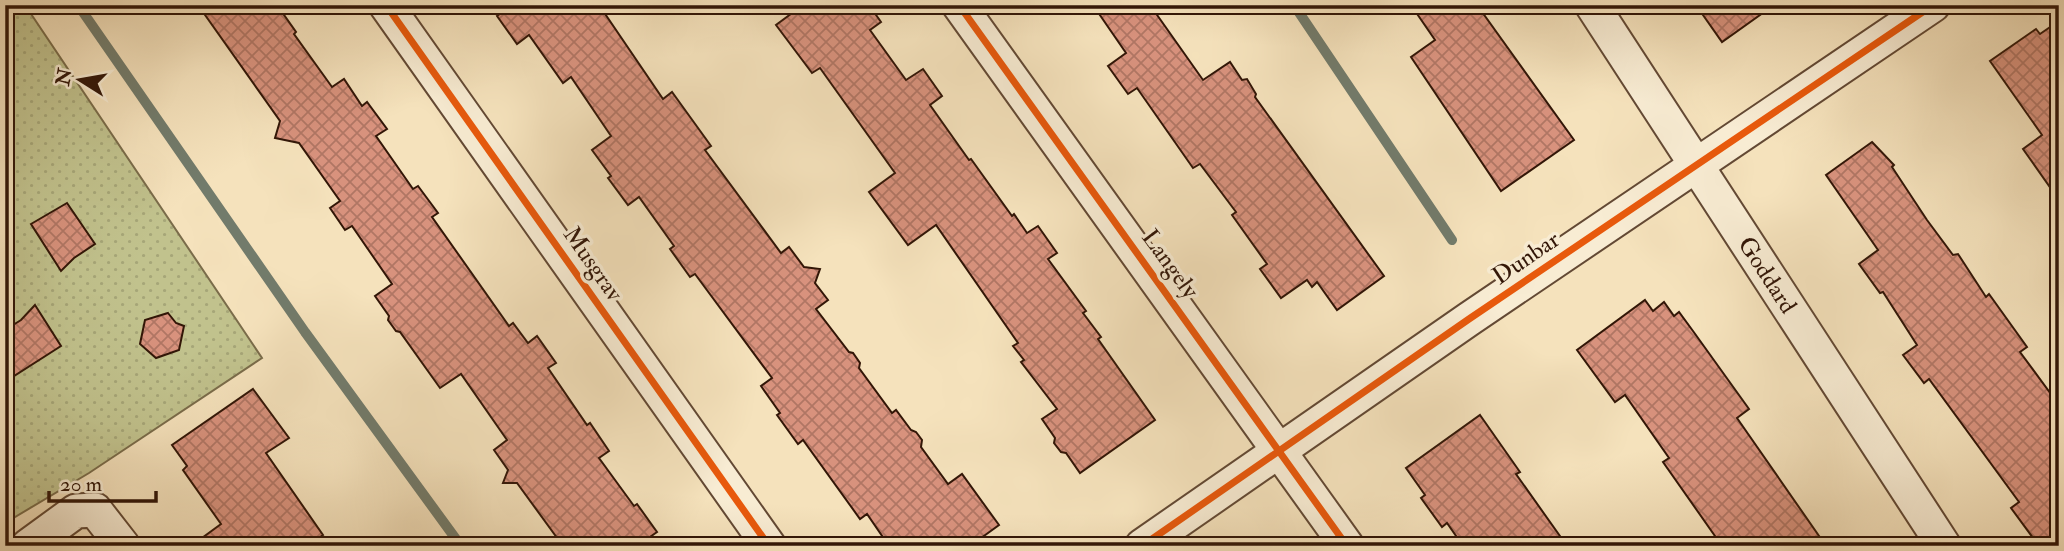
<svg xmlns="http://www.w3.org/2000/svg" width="2064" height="551" font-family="'IM FELL Double Pica',serif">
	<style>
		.park { fill: url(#park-dots); stroke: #7a6c4a; stroke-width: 2 }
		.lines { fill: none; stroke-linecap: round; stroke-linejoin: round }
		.stream { stroke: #727b6b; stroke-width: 10 }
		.building { fill: url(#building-cross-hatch); stroke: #321607; stroke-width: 2 }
		.minor-casing { stroke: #634934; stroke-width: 37 }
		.minor { stroke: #f8ecd3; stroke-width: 33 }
		.cycleway-casing { stroke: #f8ecd3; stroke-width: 11 }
		.cycleway { stroke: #e8590c; stroke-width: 7 }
		.labels { text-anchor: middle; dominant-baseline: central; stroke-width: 7; stroke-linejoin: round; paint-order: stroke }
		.street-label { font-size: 24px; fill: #321607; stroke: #f8ecd3 }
	</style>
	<defs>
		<pattern id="park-dots" width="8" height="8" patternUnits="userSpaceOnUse" patternTransform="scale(1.75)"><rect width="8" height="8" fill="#c1c28d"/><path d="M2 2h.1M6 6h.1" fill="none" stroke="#a6a678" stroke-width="1.8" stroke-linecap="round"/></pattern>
		<pattern id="building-cross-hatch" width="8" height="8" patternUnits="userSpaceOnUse" patternTransform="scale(1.75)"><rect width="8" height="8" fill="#d8927d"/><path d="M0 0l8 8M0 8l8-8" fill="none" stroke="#b07664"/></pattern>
	</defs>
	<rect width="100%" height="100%" fill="#f5e2bc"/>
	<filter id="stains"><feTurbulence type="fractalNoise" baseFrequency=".00286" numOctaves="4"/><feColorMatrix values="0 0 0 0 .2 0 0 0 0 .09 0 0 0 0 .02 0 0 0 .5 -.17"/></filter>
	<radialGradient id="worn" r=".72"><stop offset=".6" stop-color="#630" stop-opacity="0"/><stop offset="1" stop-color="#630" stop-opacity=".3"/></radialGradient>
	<!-- park -->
	<polygon class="park" points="5,5 25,5 262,358 89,473 5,523"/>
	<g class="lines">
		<!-- stream -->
		<g class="stream">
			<polyline points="78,5 305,332 461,546"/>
			<polyline points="1294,5 1452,240"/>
		</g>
	</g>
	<!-- building -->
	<g class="building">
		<polygon points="198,5 277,5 296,32 294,34 332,87 344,79 362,106 367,102 387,129 376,136 413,189 418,186 438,213 432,217 509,326 513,323 528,343 537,336 556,363 548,368 587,425 590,423 609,451 599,458 634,506 637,504 657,532 637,546 563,546 517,483 503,483 508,470 494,450 507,440 461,374 440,388 400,332 396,331 388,320 389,316 375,296 392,284 352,226 345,230 330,208 340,201 299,143 275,138 280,121"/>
		<polygon points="508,5 599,5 663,99 672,92 680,103 711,146 705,150 781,253 789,247 804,267 820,269 815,283 828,300 816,309 849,352 853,353 860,363 859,368 892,413 896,410 911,430 916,432 922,440 921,447 948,484 962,474 999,525 970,546 889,546 867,514 860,519 803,440 798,444 777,415 780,413 761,386 772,378 695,274 690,277 670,249 674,246 639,197 628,205 608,178 611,176 592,150 611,136 571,77 563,83 529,35 517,44 497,16 509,7"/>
		<polygon points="803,5 869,5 881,22 870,30 906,80 923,69 942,96 930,105 969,160 971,159 1012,216 1014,214 1027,233 1038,226 1057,253 1048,259 1086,311 1083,313 1101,337 1098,339 1155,420 1080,473 1066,453 1061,452 1054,443 1055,438 1042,419 1057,409 1021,362 1024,360 1013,346 1018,343 936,225 908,245 869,192 895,173 820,68 812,73 776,25"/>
		<polygon points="1093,5 1150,5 1203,80 1230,62 1242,80 1247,79 1256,94 1255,97 1384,276 1337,310 1317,282 1312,287 1307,280 1281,298 1260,269 1267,264 1232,215 1236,212 1200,164 1193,168 1137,88 1128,94 1108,66 1126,53"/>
		<polygon points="1411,5 1477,5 1574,140 1501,191 1411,57 1435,40"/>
		<polygon points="1696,5 1774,5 1722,42"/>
		<polygon points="2059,21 2059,200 2023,149 2042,135 1990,61 2036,29 2040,34"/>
		<polygon points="1872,142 1894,165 1892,167 1927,220 1953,255 1958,254 1986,297 1989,294 2027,347 2020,352 2059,405 2059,546 2039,546 2011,508 2019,502 1929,379 1924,383 1903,355 1917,345 1883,292 1880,293 1859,264 1878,250 1826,175"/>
		<polygon points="67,203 95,244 74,258 61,271 31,224"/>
		<polygon points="1645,300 1653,311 1664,302 1674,316 1679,312 1693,331 1749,409 1737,418 1826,546 1722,546 1663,462 1669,458 1625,395 1615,402 1577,350"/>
		<polygon points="35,305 61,346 14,376 5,359 5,330 21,320"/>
		<polygon points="168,313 176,323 184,326 179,350 156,358 140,344 145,320"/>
		<polygon points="253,389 289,438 266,453 323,535 307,546 191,546 221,524 183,470 187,466 172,445"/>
		<polygon points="1480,415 1520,472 1516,474 1567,546 1463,546 1447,523 1442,527 1421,498 1425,495 1406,468"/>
	</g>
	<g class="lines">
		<!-- minor casing -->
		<g class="minor-casing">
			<g id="minor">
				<polyline points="386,5 769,546"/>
				<polyline points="959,5 1347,546"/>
				<path id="s1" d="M1592 5 1944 546"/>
				<polyline points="28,546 76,511 95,510 123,546"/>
				<polyline points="1142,546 1469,319 1933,5"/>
			</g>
		</g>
		<!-- minor -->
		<use href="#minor" class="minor"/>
		<!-- cycleway casing -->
		<g class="cycleway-casing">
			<g id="cycleway">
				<polyline points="386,5 769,546"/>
				<polyline points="959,5 1347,546"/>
				<polyline points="1142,546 1469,319 1933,5"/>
			</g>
		</g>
		<!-- cycleway -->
		<use href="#cycleway" class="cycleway"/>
	</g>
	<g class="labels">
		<!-- street labels -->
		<g class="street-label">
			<text transform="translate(1526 258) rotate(-34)">Dunbar</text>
			<text transform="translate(593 264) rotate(55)">Musgrav</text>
			<text transform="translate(1170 264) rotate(54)">Langely</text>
			<text stroke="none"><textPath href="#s1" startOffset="322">Goddard</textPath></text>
		</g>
	</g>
	<!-- margin -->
	<rect width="2064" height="551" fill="none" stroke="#f5e2bc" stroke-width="28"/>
	<rect x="7" y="7" width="2050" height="537" fill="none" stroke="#321607" stroke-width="3.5"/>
	<rect x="14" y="14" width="2036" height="523" fill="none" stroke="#321607" stroke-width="2"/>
	<!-- north arrow -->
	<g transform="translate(80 80) rotate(281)" stroke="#f8ecd3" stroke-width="5" paint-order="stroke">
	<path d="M0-5L12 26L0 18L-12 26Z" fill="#321607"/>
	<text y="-10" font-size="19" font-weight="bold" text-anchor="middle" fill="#321607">N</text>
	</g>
	<!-- scale -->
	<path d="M49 491v10h107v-10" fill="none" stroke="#321607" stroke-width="3.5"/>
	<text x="60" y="491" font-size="21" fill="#321607" stroke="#f8ecd3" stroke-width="5" paint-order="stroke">20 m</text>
	<rect width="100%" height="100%" filter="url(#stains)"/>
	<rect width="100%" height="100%" fill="url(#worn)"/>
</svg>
